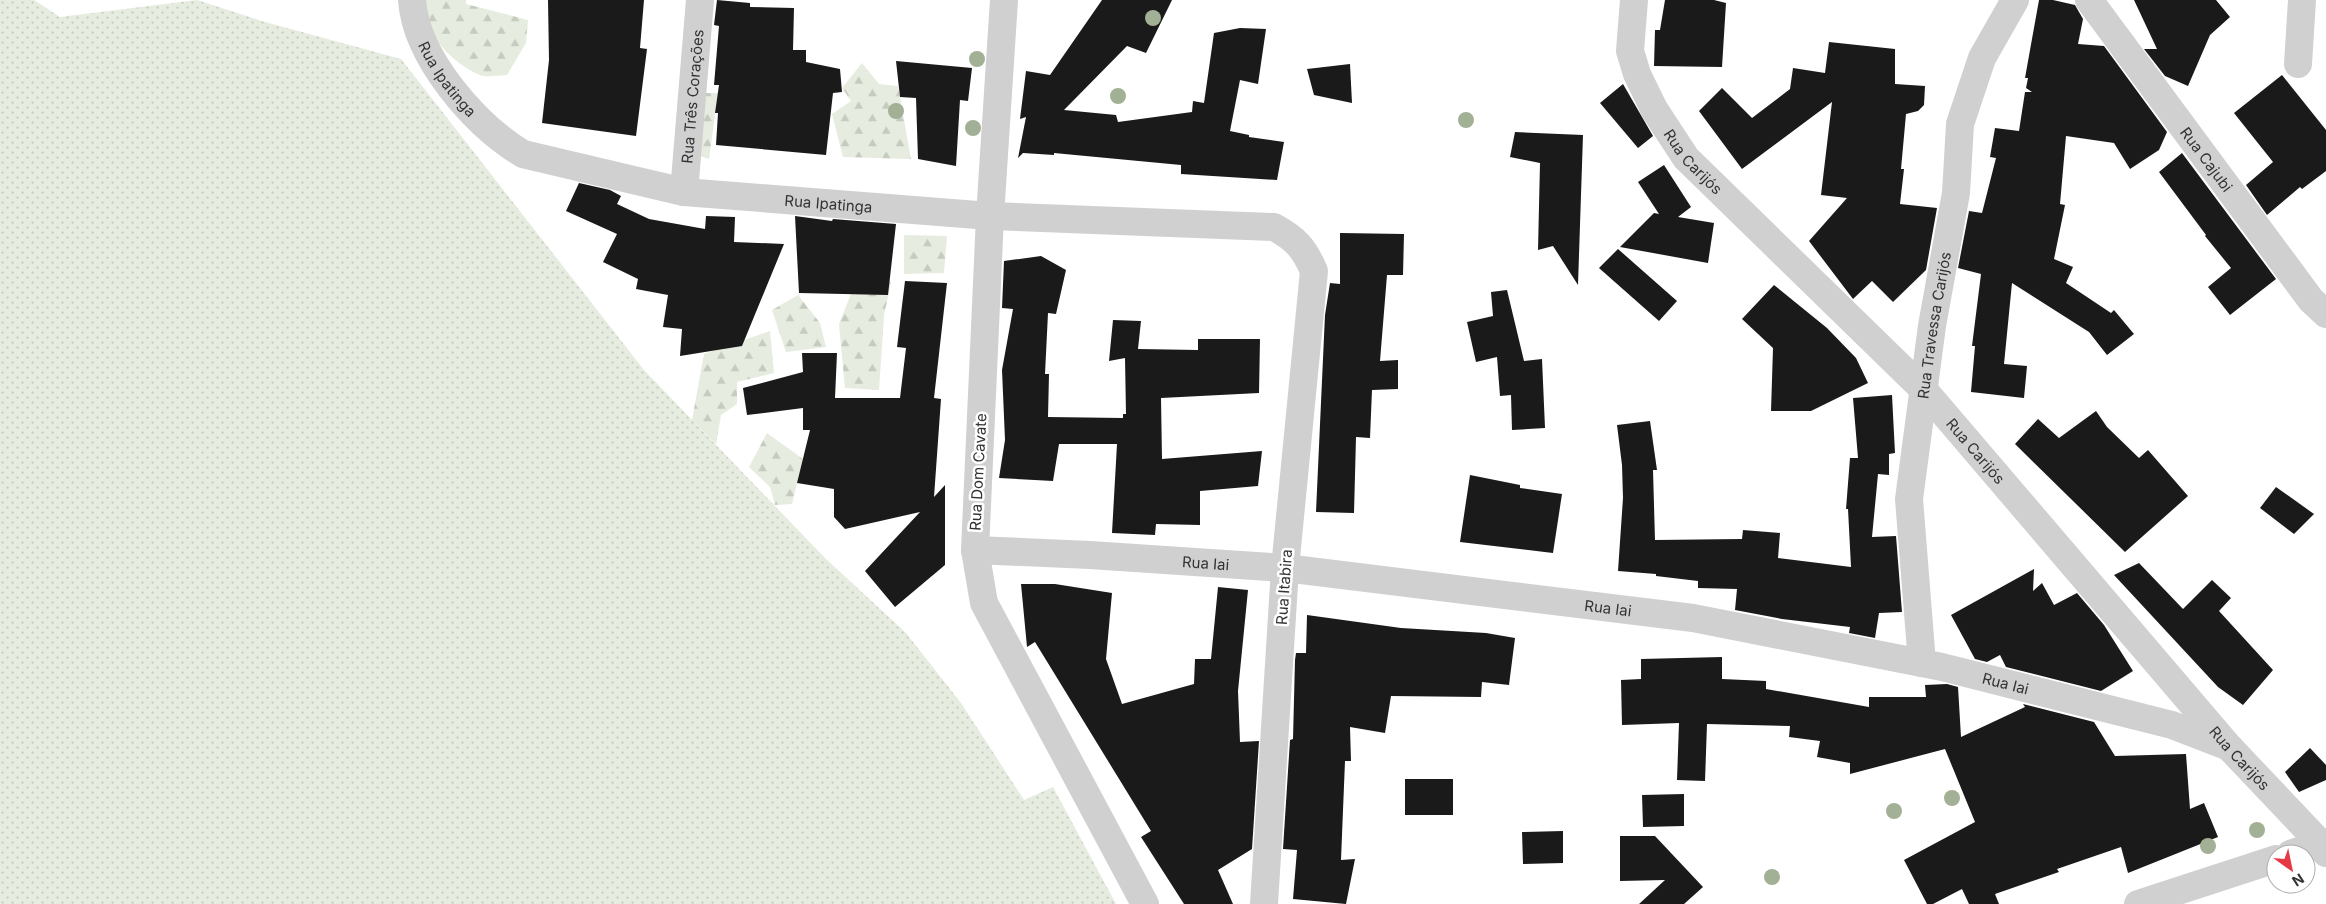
<svg xmlns="http://www.w3.org/2000/svg" width="2326" height="904" font-family="Inter,sans-serif">
	<style>
		.grass { fill: url(#grass-dots) }
		.forest { fill: url(#forest-firs) }
		.building { fill: #1a1a1a }
		.lines { fill: none; stroke-linecap: round; stroke-linejoin: round }
		.street { stroke: #d0d0d0; stroke-width: 28 }
		.tree { fill: #a2b095 }
		.labels { text-anchor: middle; dominant-baseline: central; stroke-width: 5; stroke-linejoin: round; paint-order: stroke }
		.street-label { font-size: 15px; fill: #333; stroke: #fff }
	</style>
	<defs>
		<pattern id="grass-dots" width="8" height="8" patternUnits="userSpaceOnUse" patternTransform="scale(1.25)"><rect width="8" height="8" fill="#e6ecdf"/><path d="M2 2h.1M6 6h.1" fill="none" stroke="#c6cbc0" stroke-width="1.8" stroke-linecap="round"/></pattern>
		<pattern id="forest-firs" width="22" height="20" patternUnits="userSpaceOnUse" patternTransform="scale(1.25)"><rect width="22" height="20" fill="#e6ecdf"/><path d="M5 1l3.5 6h-7zM16 11l3.5 6h-7z" fill="#c6cbc0"/></pattern>
	</defs>
	<rect width="100%" height="100%" fill="#fff"/>
	<!-- grass -->
	<polygon class="grass" points="0,0 34,0 60,17 197,0 265,22 401,59 644,370 825,558 906,633 961,703 1024,800 1053,787 1116,904 0,904"/>
	<!-- forest -->
	<g class="forest">
		<path d="M423 0H466V4L528 20 526 43 507 75C499 75 487 78 480 75 450 62 424 33 423 0Z"/>
		<polygon points="862,63 879,84 898,86 911,159 843,157 832,114 851,101 842,88"/>
		<polygon points="701,93 718,93 709,159 697,155"/>
		<polygon points="904,235 947,236 944,273 904,274"/>
		<polygon points="875,252 891,283 884,315 879,390 845,388 839,324 851,294"/>
		<polygon points="798,295 820,323 826,347 786,352 772,310"/>
		<polygon points="770,331 774,373 737,382 737,404 721,415 716,444 692,420 704,354"/>
		<polygon points="767,433 803,459 792,504 775,505 770,487 749,467"/>
	</g>
	<!-- building -->
	<g class="building">
		<polygon points="548,0 644,0 640,48 647,49 636,136 542,123 549,60"/>
		<polygon points="717,0 750,3 750,7 794,8 793,50 806,50 806,62 840,69 842,92 833,93 826,155 716,145 718,113 715,113 719,85 714,85 719,26 714,25"/>
		<polygon points="1102,0 1172,0 1146,53 1127,46 1064,110 1116,115 1118,122 1192,112 1193,101 1204,103 1214,33 1240,28 1266,29 1258,84 1240,80 1230,131 1249,135 1249,137 1284,142 1277,180 1181,174 1181,165 1054,153 1054,155 1023,153 1018,158 1026,117 1020,119 1026,71 1050,75"/>
		<polygon points="1665,0 1714,0 1726,3 1722,67 1654,66 1655,30 1660,30"/>
		<polygon points="2039,0 2053,0 2075,5 2083,19 2078,44 2104,46 2167,132 2159,150 2130,169 2114,143 2066,136 2060,204 2065,205 2054,259 2073,267 2066,283 2111,313 2114,310 2134,334 2107,355 2089,332 2012,283 2004,364 2027,366 2024,398 1971,392 1975,346 1972,346 1981,274 1958,268 1969,211 1982,213 1996,158 1990,157 1995,128 2019,131 2025,92 2032,92 2026,88 2028,78 2025,78"/>
		<polygon points="2134,0 2216,0 2230,17 2210,35 2188,86 2165,76 2144,49 2157,49"/>
		<polygon points="1829,42 1895,49 1895,84 1925,86 1924,105 1918,111 1906,114 1901,169 1904,169 1900,204 1937,208 1926,270 1893,302 1872,281 1853,299 1809,241 1847,198 1821,195 1832,102 1742,169 1699,111 1722,88 1752,118 1790,89 1793,68 1825,73"/>
		<polygon points="896,61 972,68 968,101 960,100 956,166 918,159 916,98 900,97"/>
		<polygon points="1350,64 1352,103 1314,95 1307,69"/>
		<polygon points="2282,75 2326,130 2326,171 2302,189 2300,187 2267,215 2246,185 2273,162 2234,113"/>
		<polygon points="1623,84 1653,136 1638,148 1600,103"/>
		<polygon points="1515,132 1583,135 1578,285 1553,246 1538,250 1540,163 1510,157"/>
		<polygon points="2182,153 2276,279 2230,315 2208,287 2231,268 2205,236 2206,235 2159,172"/>
		<polygon points="1664,165 1691,207 1678,217 1714,223 1708,263 1620,247 1654,213 1659,214 1638,182"/>
		<polygon points="579,183 610,190 621,196 617,204 649,219 705,229 706,216 735,217 734,242 784,244 742,346 680,356 682,329 663,327 668,295 636,289 638,279 603,262 617,234 566,211"/>
		<polygon points="795,216 832,221 833,219 896,224 888,295 799,293"/>
		<polygon points="1340,233 1404,234 1403,275 1387,275 1380,361 1398,360 1398,389 1372,390 1370,438 1356,437 1354,513 1316,512 1325,315 1330,283 1340,284"/>
		<polygon points="1618,249 1677,301 1659,321 1599,268"/>
		<polygon points="1041,256 1066,270 1056,314 1048,313 1045,374 1049,374 1048,417 1123,418 1123,414 1126,414 1125,358 1109,361 1113,320 1141,321 1138,349 1198,350 1198,339 1260,339 1259,393 1161,398 1162,459 1262,451 1258,486 1200,491 1200,525 1156,524 1155,535 1112,533 1117,444 1059,444 1053,481 999,478 1005,440 1002,370 1013,309 1002,308 1004,261"/>
		<polygon points="905,281 947,283 934,398 941,399 934,497 945,485 945,565 895,607 865,571 920,512 845,529 834,517 834,489 797,483 810,430 803,430 803,408 747,415 743,388 803,372 802,353 837,353 835,398 900,398 906,348 897,347"/>
		<polygon points="1774,285 1827,328 1856,358 1868,383 1811,411 1771,411 1773,348 1742,319"/>
		<polygon points="1507,290 1524,361 1542,359 1545,428 1512,430 1511,395 1500,396 1497,357 1476,362 1467,322 1493,316 1491,292"/>
		<polygon points="1892,395 1895,453 1889,454 1889,475 1878,474 1872,537 1896,536 1902,612 1879,613 1875,638 1849,633 1850,627 1782,619 1735,610 1737,589 1698,588 1698,581 1656,576 1656,574 1618,571 1623,498 1622,465 1617,425 1650,421 1657,470 1653,470 1655,540 1742,539 1743,530 1780,533 1778,558 1851,567 1848,509 1846,509 1850,458 1858,458 1853,398"/>
		<polygon points="2096,411 2107,427 2139,458 2148,450 2188,496 2125,552 2015,444 2038,419 2059,438"/>
		<polygon points="1470,475 1520,485 1520,488 1562,494 1553,553 1460,542"/>
		<polygon points="2276,487 2314,514 2294,534 2260,508"/>
		<polygon points="2139,563 2183,609 2212,580 2231,598 2219,611 2273,670 2243,705 2218,687 2114,575"/>
		<polygon points="2034,569 2033,591 2042,583 2054,605 2077,593 2104,625 2133,671 2101,691 2006,667 2000,655 1987,662 1975,659 1951,615"/>
		<polygon points="1021,584 1055,584 1112,593 1106,659 1122,704 1194,684 1195,659 1211,659 1218,587 1248,590 1238,691 1240,742 1259,741 1252,849 1218,870 1233,904 1184,904 1141,837 1151,831 1035,642 1027,647"/>
		<polygon points="1307,615 1401,628 1486,633 1515,638 1509,685 1482,682 1481,697 1391,696 1385,733 1350,727 1351,761 1345,761 1341,860 1355,859 1346,904 1293,899 1297,850 1283,849 1290,740 1293,739 1295,660 1296,653 1306,653"/>
		<polygon points="1722,657 1722,679 1766,681 1766,689 1869,707 1869,697 1926,697 1925,685 1947,684 1958,687 1961,737 2025,707 2023,704 2094,722 2115,756 2186,754 2190,809 2204,803 2218,837 2128,873 2121,847 2057,869 2059,872 1995,894 1999,904 1969,904 1962,889 1933,904 1927,904 1904,860 1975,822 1945,749 1850,774 1850,763 1817,757 1820,741 1789,737 1790,726 1707,724 1705,781 1677,780 1679,723 1622,725 1621,680 1641,679 1641,659"/>
		<polygon points="2310,748 2326,765 2326,780 2299,792 2285,772"/>
		<rect x="1405" y="779" width="48" height="36"/>
		<polygon points="1684,794 1684,826 1643,827 1642,795"/>
		<polygon points="1563,831 1563,863 1523,864 1522,832"/>
		<polygon points="1620,836 1655,836 1703,887 1684,904 1639,904 1665,880 1620,881"/>
	</g>
	<g class="lines">
		<!-- street -->
		<g class="street">
			<path id="s1" d="M412 0C416 58 475 125 523 154L684 192 990 216 1274 227C1296 239 1304 248 1314 271L1285 568 1264 904"/>
			<polyline points="1004,0 990,216 975,550 984,603 1145,904"/>
			<path id="s2" d="M1634 0 1630 51 1637 74 1654 109 1686 158 1924 390 2229 747 2321 844 2326 853"/>
			<path id="s3" d="M2089 0 2311 300 2326 314"/>
			<polyline points="2298,64 2302,0"/>
			<path id="s4" d="M684 192 700 0"/>
			<path id="s5" d="M975 550 1090 555 1285 568 1693 618 1942 667 2172 725 2229 747"/>
			<path id="s6" d="M1922 663 1909 499 1932 326 1956 193 1960 124 1982 58 2015 0"/>
			<polyline points="2290,854 2326,842"/>
			<polyline points="2138,904 2276,859"/>
		</g>
	</g>
	<!-- trees -->
	<g class="tree">
		<circle cx="1153" cy="18" r="8"/>
		<circle cx="977" cy="59" r="8"/>
		<circle cx="1118" cy="96" r="8"/>
		<circle cx="896" cy="111" r="8"/>
		<circle cx="1466" cy="120" r="8"/>
		<circle cx="973" cy="128" r="8"/>
		<circle cx="1952" cy="798" r="8"/>
		<circle cx="1894" cy="811" r="8"/>
		<circle cx="2257" cy="830" r="8"/>
		<circle cx="2208" cy="846" r="8"/>
		<circle cx="1772" cy="877" r="8"/>
	</g>
	<g class="labels">
		<!-- street labels -->
		<g class="street-label">
			<text stroke="none"><textPath href="#s1" startOffset="88">Rua Ipatinga</textPath></text>
			<text stroke="none"><textPath href="#s4" startOffset="96">Rua Três Corações</textPath></text>
			<text stroke="none"><textPath href="#s3" startOffset="198">Rua Cajubi</textPath></text>
			<text stroke="none"><textPath href="#s2" startOffset="180">Rua Carijós</textPath></text>
			<text stroke="none"><textPath href="#s1" startOffset="506">Rua Ipatinga</textPath></text>
			<text stroke="none"><textPath href="#s6" startOffset="340">Rua Travessa Carijós</textPath></text>
			<text stroke="none"><textPath href="#s2" startOffset="585">Rua Carijós</textPath></text>
			<text transform="translate(978 472) rotate(-87)">Rua Dom Cavate</text>
			<text stroke="none"><textPath href="#s5" startOffset="231">Rua Iai</textPath></text>
			<text transform="translate(1284 587) rotate(-86)">Rua Itabira</text>
			<text stroke="none"><textPath href="#s5" startOffset="636">Rua Iai</textPath></text>
			<text stroke="none"><textPath href="#s5" startOffset="1041">Rua Iai</textPath></text>
			<text stroke="none"><textPath href="#s2" startOffset="990">Rua Carijós</textPath></text>
		</g>
	</g>
	<!-- north arrow -->
	<g transform="translate(2291 869) rotate(147)"><circle r="24" fill="#ffffff" stroke="#adadad"/>
	<path d="M0-4L9 19L0 12L-9 19Z" fill="#e63946"/>
	<text y="-8" font-size="14" font-weight="bold" text-anchor="middle" fill="#333333">N</text>
	</g>
</svg>
